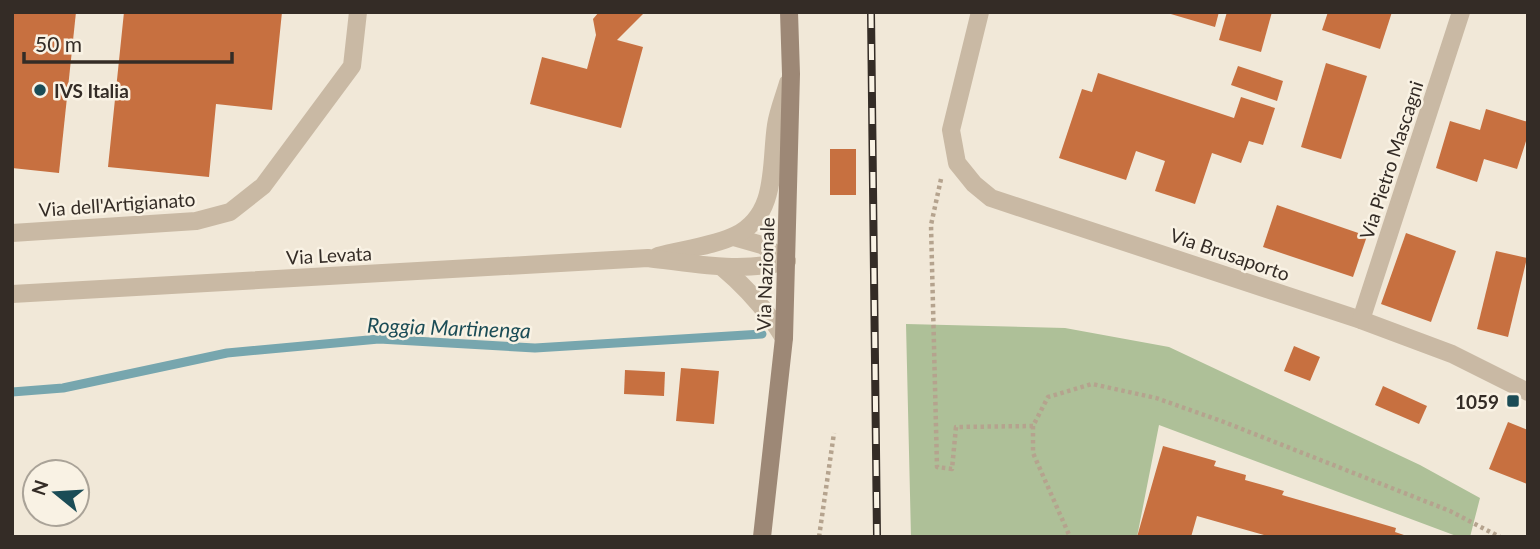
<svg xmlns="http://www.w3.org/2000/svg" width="1540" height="549" font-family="Lato,sans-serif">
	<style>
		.green { fill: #aec098 }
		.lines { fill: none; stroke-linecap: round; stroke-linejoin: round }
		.stream { stroke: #77a6ae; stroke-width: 9 }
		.building { fill: #c77040 }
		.path { stroke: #b5a38e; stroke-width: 4.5; stroke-dasharray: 3.5 3.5; stroke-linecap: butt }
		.minor { stroke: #c9b9a4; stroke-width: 18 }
		.secondary { stroke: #9d8876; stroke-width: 18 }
		.rail-casing { stroke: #342c26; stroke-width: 8 }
		.rail { stroke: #f9f2e4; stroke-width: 5; stroke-dasharray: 16; stroke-linecap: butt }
		.poi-dot { fill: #1b4c56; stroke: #f9f2e4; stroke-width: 2.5 }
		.labels { text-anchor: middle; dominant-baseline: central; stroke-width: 5; stroke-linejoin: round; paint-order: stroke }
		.poi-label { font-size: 19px; font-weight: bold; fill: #342c26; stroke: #f9f2e4; text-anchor: start }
		.street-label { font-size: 19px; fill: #342c26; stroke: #f9f2e4 }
		.water-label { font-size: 21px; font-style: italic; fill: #1b4c56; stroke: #f9f2e4 }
	</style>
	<rect width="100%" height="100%" fill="#f1e8d8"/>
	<!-- green -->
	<polygon class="green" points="906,324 1065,328 1169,347 1420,465 1480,498 1470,537 1459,537 1159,425 1137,537 911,537"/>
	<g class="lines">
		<!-- stream -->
		<polyline class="stream" points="12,392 63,388 227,353 379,339 535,348 762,334"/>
	</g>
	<!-- building -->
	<g class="building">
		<polygon points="12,12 76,12 59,173 12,168"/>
		<polygon points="124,12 282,12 272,110 216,104 209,177 108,167"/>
		<polygon points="599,12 645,12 617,40 643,47 621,128 530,104 542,57 587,69 596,35 593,19"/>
		<polygon points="1164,12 1219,12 1215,27"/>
		<polygon points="1227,12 1272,12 1261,52 1219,40"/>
		<polygon points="1328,12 1392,12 1380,49 1322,30"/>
		<polygon points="1326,63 1367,76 1341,159 1301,147"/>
		<polygon points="1238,66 1283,81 1277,101 1231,85"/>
		<polygon points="1098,73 1234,118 1241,97 1275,108 1263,145 1249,141 1241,163 1212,153 1195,204 1155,191 1165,161 1136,151 1126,180 1059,158 1082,89 1092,92"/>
		<polygon points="1486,109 1528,122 1528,135 1517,169 1484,159 1477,182 1436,168 1450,121 1480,130"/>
		<rect x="830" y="149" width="26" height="46"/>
		<polygon points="1277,205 1367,236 1353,277 1263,247"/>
		<polygon points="1406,233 1456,251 1431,322 1381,304"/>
		<polygon points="1496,251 1527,258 1508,337 1477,329"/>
		<polygon points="1294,346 1320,357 1310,381 1284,371"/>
		<polygon points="681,368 719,371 714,424 676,421"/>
		<polygon points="625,370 665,372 664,396 624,394"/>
		<polygon points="1383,386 1427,406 1419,424 1375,405"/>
		<polygon points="1508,422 1528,430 1527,484 1489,469"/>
		<polygon points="1163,446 1216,461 1214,466 1246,475 1245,480 1284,491 1282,495 1396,528 1395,532 1410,537 1271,537 1197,516 1191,537 1137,537"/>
	</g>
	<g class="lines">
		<!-- path -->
		<g class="path">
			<polyline points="941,179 931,225 937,467 952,469 956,427 1033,426 1048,397 1092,384 1156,398 1224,422 1450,511 1500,537"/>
			<polyline points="1033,426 1033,453 1070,537"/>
			<polyline points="819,537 834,433"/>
		</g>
		<!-- minor -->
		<g class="minor">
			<polyline points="980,12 951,130 957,163 974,184 991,198 1361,320 1452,354 1528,392"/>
			<polyline points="12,233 196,221 230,212 263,186 352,66 358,12"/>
			<polyline points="734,237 762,245 787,261"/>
			<path d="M658 256C680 250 717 245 736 235 778 214 770 165 776 125 778 111 784 97 788 83"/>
			<path d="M722 267C747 288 766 309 784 338"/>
			<path d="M12 294 648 258C694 264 742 273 787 261"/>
			<polyline points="1361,320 1461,12"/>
		</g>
		<!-- secondary -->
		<polyline class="secondary" points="762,537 784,338 791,74 789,12"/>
		<!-- rail casing -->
		<g class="rail-casing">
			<polyline id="rail" points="871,12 877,537"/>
		</g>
		<!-- rail -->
		<use href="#rail" class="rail"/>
	</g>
	<!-- markers -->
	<g class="poi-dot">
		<circle cx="40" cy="90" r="7"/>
		<rect x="1506" y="394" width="14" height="14" rx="3.5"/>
	</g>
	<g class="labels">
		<!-- poi labels -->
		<g class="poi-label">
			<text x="54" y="90">IVS Italia</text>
			<text x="1499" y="401" text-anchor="end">1059</text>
		</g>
		<!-- street labels -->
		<g class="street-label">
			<text transform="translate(1391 160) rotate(-72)">Via Pietro Mascagni</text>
			<text transform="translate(117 204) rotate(-4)">Via dell'Artigianato</text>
			<text transform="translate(1230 254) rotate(19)">Via Brusaporto</text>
			<text transform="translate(329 255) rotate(-3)">Via Levata</text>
			<text transform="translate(765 274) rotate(-88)">Via Nazionale</text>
		</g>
		<!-- water labels -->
		<g class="water-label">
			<text transform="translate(449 327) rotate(2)">Roggia Martinenga</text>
		</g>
	</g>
	<!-- border -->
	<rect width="1540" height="549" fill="none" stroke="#342c26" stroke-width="28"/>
	<!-- north arrow -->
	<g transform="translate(56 493) rotate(288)"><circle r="33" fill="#f9f2e4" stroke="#aaa398" stroke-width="2"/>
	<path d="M0-5L12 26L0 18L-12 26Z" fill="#1b4c56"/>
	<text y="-10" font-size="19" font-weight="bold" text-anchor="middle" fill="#342c26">N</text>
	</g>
	<!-- scale -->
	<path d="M24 52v10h208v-10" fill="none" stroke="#342c26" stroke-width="3.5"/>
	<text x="35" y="52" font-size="21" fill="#342c26" stroke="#f9f2e4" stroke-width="5" paint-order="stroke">50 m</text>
</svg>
